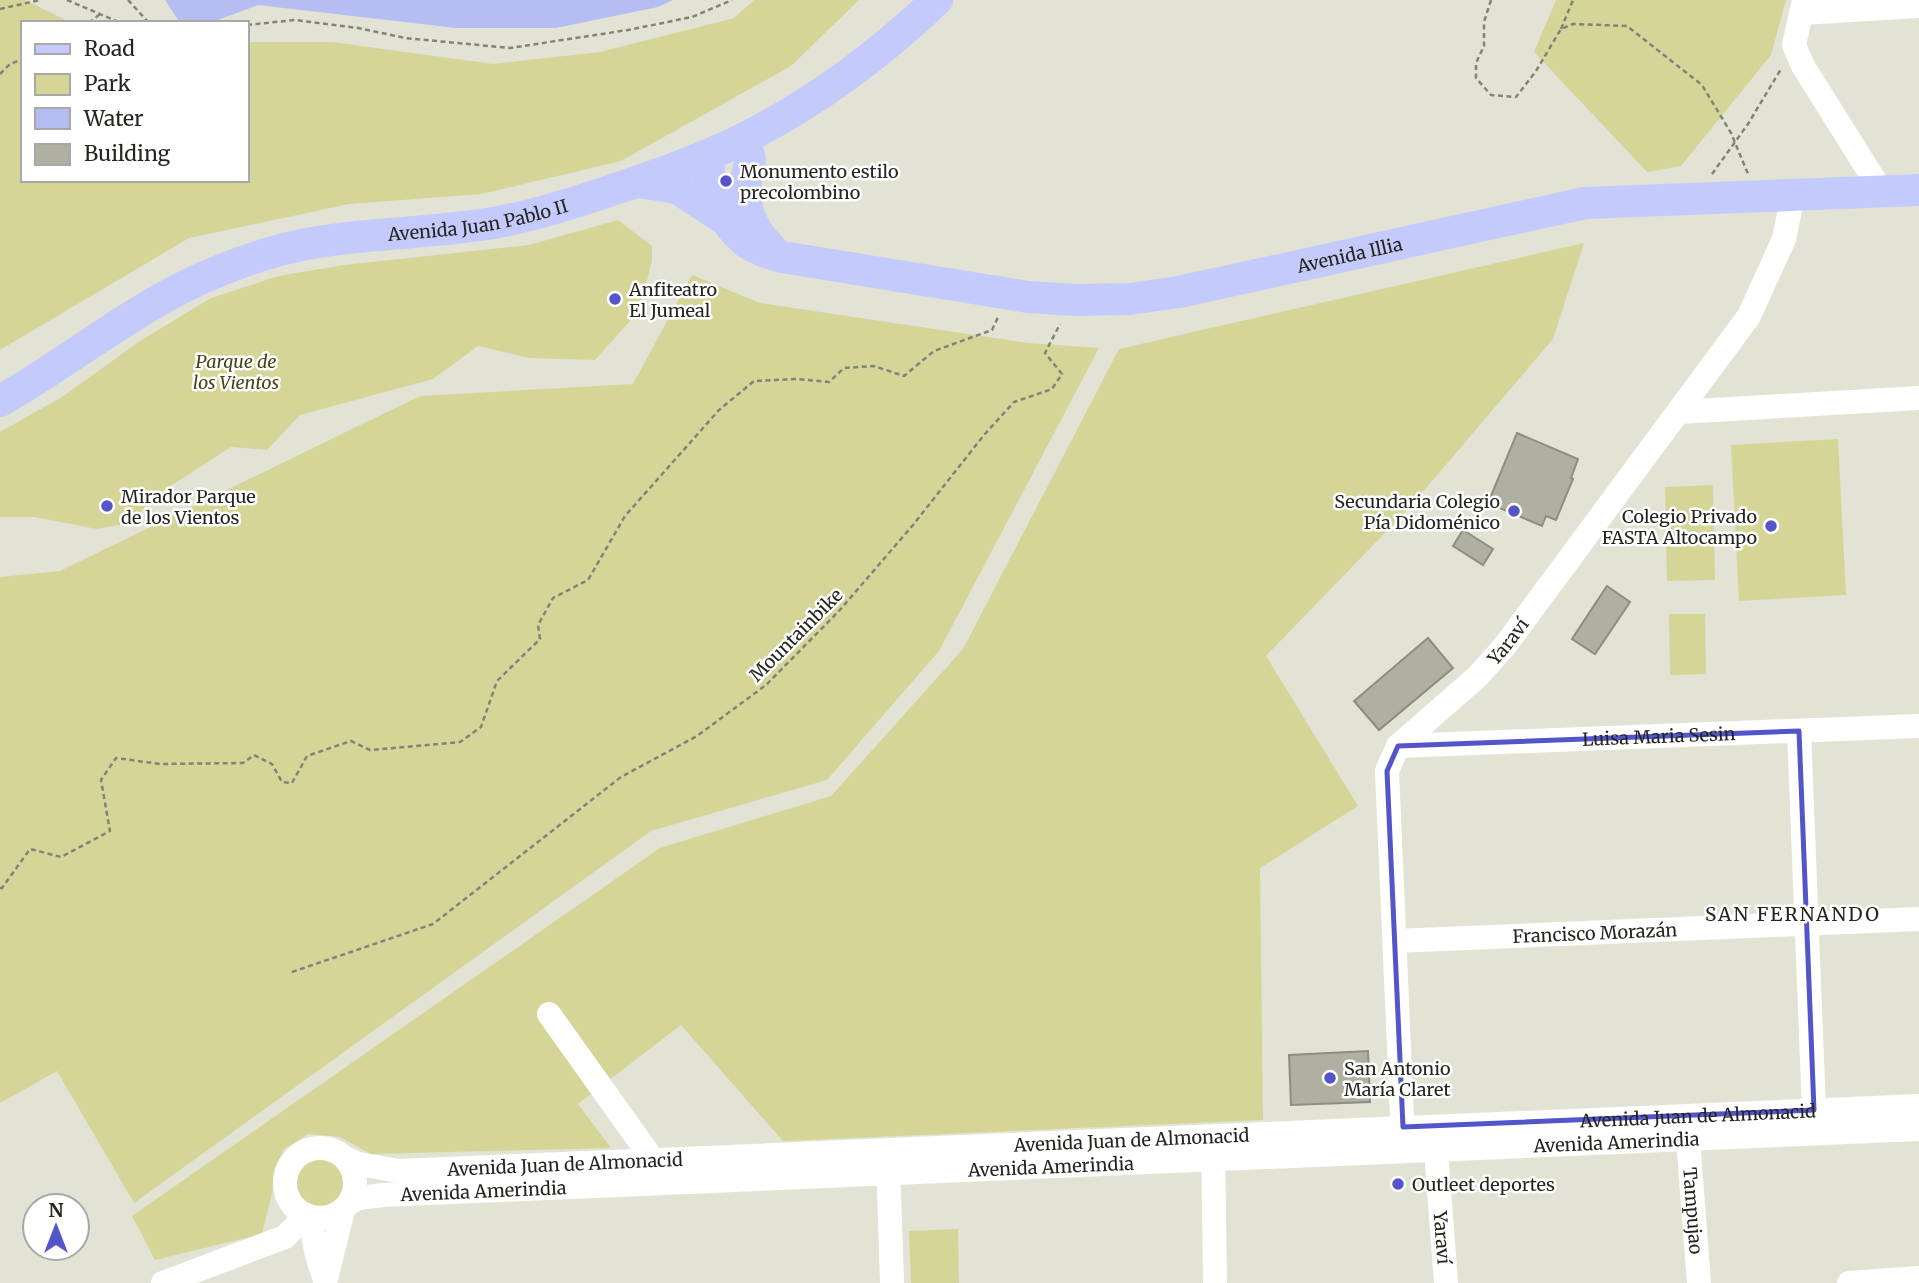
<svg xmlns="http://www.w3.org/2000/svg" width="1919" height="1283" font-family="Merriweather,serif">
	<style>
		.green { fill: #d5d598 }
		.water { fill: #b5bdf2 }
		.building { fill: #afafa2; stroke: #8d8d81; stroke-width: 2 }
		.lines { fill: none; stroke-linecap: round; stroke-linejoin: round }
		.path { stroke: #83837a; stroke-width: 2.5; stroke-dasharray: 5 3.5; stroke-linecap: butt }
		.minor { stroke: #fff; stroke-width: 24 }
		.major { stroke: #c4cafb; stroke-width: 32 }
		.marked { fill: none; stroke: #5454cb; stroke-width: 5; stroke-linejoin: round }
		.poi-dot { fill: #5454cb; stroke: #fff; stroke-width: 2.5 }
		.labels { text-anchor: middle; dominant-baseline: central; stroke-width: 5; stroke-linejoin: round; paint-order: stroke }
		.poi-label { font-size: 18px; fill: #252520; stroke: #fff; text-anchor: start }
		.street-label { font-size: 18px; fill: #252520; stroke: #fff }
		.park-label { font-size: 18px; font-style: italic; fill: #454418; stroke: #fff }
		.neighbourhood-label { font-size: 19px; letter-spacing: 2px; fill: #252520; stroke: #fff }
	</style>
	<rect width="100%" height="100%" fill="#e2e3d5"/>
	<!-- green -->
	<g class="green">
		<polygon points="0,0 25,0 72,23 23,23 23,180 247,180 247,42 332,42 493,64 600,52 734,18 754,0 859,0 791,66 621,161 482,194 349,204 189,238 0,350"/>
		<polygon points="1556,0 1786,0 1771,55 1681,166 1647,172 1534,52"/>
		<polygon points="618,220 652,246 652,261 639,311 595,360 530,358 478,346 433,379 300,415 267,450 231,447 155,496 130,523 97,529 34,517 0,517 0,432 62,397 140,341 211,298 278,276 344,265 529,245"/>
		<polygon points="1584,243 1553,339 1410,507 1266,656 1358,806 1260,868 1263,1120 783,1141 681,1025 578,1104 611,1148 371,1154 340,1137 308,1134 283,1150 262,1234 155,1260 132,1216 660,848 831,796 963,649 1119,349"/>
		<polygon points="692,275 760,303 1028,343 1099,348 939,651 827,780 651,831 134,1203 57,1071 0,1103 0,577 60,571 420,396 633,384"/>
		<polygon points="1838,439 1846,595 1739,601 1731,445"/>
		<polygon points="1713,485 1715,580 1667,581 1665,487"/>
		<polygon points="1669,614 1705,614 1706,674 1670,675"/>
		<circle cx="319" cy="1182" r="25"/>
		<polygon points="958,1229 959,1283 911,1283 909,1231"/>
	</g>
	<!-- water -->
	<polygon class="water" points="165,0 673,0 658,7 556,28 456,28 258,5 218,20 180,23"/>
	<!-- building -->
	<g class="building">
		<polygon points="1517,433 1578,459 1571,478 1573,479 1556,520 1546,516 1542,526 1488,503"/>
		<polygon points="1463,530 1493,549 1483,565 1453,546"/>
		<polygon points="1607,586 1630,602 1595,654 1572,639"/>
		<polygon points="1428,638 1453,668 1379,730 1354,701"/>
		<polygon points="1368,1051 1370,1102 1291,1105 1289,1055"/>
	</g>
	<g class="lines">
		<!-- path -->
		<g class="path">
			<polyline points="67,0 121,23"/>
			<polyline points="128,0 149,23"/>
			<polyline points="1491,0 1484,22 1484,46 1476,63 1476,78 1491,95 1516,97 1536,71 1561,29 1573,24 1627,26 1702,85 1731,133 1748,174"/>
			<polyline points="0,9 40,0"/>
			<polyline points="89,23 100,14"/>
			<polyline points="247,25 295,20 358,28 405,38 510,48 628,30 692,17 732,0"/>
			<polyline points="1561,29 1573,0"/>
			<polyline points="0,74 10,64 23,59"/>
			<polyline points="1712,174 1748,124 1781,69"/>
			<polyline points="0,888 2,888 30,849 61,857 110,831 101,780 116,758 160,764 243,763 254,755 272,764 282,782 292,783 307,756 351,741 370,750 460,742 481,727 497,681 540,639 538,625 553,598 588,580 625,516 719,410 754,381 797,379 829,382 844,368 874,366 904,376 934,351 992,330 999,315"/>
			<polyline points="292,972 433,924 621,777 697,736 766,685 839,611 913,525 984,435 1014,402 1052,389 1062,374 1045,353 1060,324"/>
		</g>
		<!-- minor -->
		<g class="minor">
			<polyline points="1804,0 1794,45 1803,66 1882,192"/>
			<polyline points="1801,13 1919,6"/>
			<polyline points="1679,412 1919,398"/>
			<polyline points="1799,731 1814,1110"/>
			<path id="s1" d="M1398 746 1919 726"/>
			<path id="s2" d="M1395 941 1919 919"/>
			<polyline points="549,1014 653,1160"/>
			<path id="s3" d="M1688 1139 1699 1283"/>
			<path id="s4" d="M1403 1141 1387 771 1398 746 1477 677 1504 647 1749 316 1784 239 1793 195"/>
			<polyline points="1213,1144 1215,1283"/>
			<circle cx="320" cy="1183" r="35"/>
			<path id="s5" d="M1436 1150 1446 1283"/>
			<path id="s6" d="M345 1158 358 1164 399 1171 1919 1106"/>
			<polyline points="888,1158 892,1283"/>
			<path id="s7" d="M349 1203 358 1198 383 1195 1919 1129"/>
			<polyline points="310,1218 317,1256 325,1280"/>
			<polyline points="163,1283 285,1237 306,1215"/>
			<polyline points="325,1283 343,1210"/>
			<polyline points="1849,1283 1919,1278"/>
		</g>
		<!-- major -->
		<g class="major">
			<path d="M741 140C754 161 750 159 746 181 741 205 753 231 770 247"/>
			<path id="s8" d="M710 154C704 185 721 222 746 242 757 250 769 253 782 257L1028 297 1075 300 1130 299 1179 292 1585 203 1919 190"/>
			<polyline points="639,182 677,188 724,219"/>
			<path id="s9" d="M0 401C55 370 106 330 161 299 193 281 228 266 263 255 337 231 422 236 499 222 540 214 581 201 621 187 661 174 701 159 739 141 812 105 878 56 937 0"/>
		</g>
	</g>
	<!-- marked area -->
	<path class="marked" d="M1799 731 1814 1110 1403 1127 1387 771 1398 746Z"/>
	<!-- markers -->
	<g class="poi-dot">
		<circle cx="726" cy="181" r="7"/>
		<circle cx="615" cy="299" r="7"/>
		<circle cx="107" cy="506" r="7"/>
		<circle cx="1514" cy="511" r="7"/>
		<circle cx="1771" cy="526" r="7"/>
		<circle cx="1330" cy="1078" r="7"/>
		<circle cx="1398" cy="1184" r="7"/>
	</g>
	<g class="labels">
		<!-- poi labels -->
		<g class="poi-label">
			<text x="740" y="171">Monumento estilo<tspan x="740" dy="21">precolombino</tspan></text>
			<text x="629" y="289">Anfiteatro<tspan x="629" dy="21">El Jumeal</tspan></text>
			<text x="121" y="496">Mirador Parque<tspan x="121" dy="21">de los Vientos</tspan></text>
			<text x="1500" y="501" text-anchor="end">Secundaria Colegio<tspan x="1500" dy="21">Pía Didoménico</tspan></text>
			<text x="1757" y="516" text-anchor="end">Colegio Privado<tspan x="1757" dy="21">FASTA Altocampo</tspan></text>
			<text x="1344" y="1068">San Antonio<tspan x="1344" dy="21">María Claret</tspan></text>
			<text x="1412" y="1184">Outleet deportes</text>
		</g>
		<!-- street labels -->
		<g class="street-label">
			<text stroke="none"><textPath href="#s9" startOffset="520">Avenida Juan Pablo II</textPath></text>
			<text stroke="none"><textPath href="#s8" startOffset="714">Avenida Illia</textPath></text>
			<text transform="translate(796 635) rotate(-45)">Mountainbike</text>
			<text stroke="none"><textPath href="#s4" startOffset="550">Yaraví</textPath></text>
			<text stroke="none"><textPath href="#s1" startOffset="261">Luisa Maria Sesin</textPath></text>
			<text stroke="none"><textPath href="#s2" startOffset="200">Francisco Morazán</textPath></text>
			<text stroke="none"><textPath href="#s6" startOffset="1356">Avenida Juan de Almonacid</textPath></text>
			<text stroke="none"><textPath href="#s6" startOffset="789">Avenida Juan de Almonacid</textPath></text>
			<text stroke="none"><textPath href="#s7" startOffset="1270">Avenida Amerindia</textPath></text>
			<text stroke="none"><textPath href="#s6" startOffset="222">Avenida Juan de Almonacid</textPath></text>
			<text stroke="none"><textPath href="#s7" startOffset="704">Avenida Amerindia</textPath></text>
			<text stroke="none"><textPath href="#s7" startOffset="136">Avenida Amerindia</textPath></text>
			<text stroke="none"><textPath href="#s3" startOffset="72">Tampujao</textPath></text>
			<text stroke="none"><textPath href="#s5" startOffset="88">Yaraví</textPath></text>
		</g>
		<!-- park labels -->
		<g class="park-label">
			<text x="236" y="361">Parque de<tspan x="236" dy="21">los Vientos</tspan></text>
		</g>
		<!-- neighbourhood labels -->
		<g class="neighbourhood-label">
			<text x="1793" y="914">SAN FERNANDO</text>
		</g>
	</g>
	<!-- legend -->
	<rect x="21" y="21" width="228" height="161" fill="#ffffff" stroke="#a8a8a6" stroke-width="2"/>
	<rect x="35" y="44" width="35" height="10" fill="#c4cafb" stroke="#a8a8a6" stroke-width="2"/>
	<text x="84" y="56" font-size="21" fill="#252520">Road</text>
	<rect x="35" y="74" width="35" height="21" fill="#d5d598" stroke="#a8a8a6" stroke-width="2"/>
	<text x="84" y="91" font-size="21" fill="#252520">Park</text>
	<rect x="35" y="108" width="35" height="21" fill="#b5bdf2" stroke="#a8a8a6" stroke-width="2"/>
	<text x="84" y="126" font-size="21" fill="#252520">Water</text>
	<rect x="35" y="144" width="35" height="21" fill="#afafa2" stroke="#a8a8a6" stroke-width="2"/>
	<text x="84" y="161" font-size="21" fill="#252520">Building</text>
	<!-- north arrow -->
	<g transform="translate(56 1227)"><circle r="33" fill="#ffffff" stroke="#a8a8a6" stroke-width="2"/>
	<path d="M0-5L12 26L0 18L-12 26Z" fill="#5454cb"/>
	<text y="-10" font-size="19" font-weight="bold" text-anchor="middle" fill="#252520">N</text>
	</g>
</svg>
